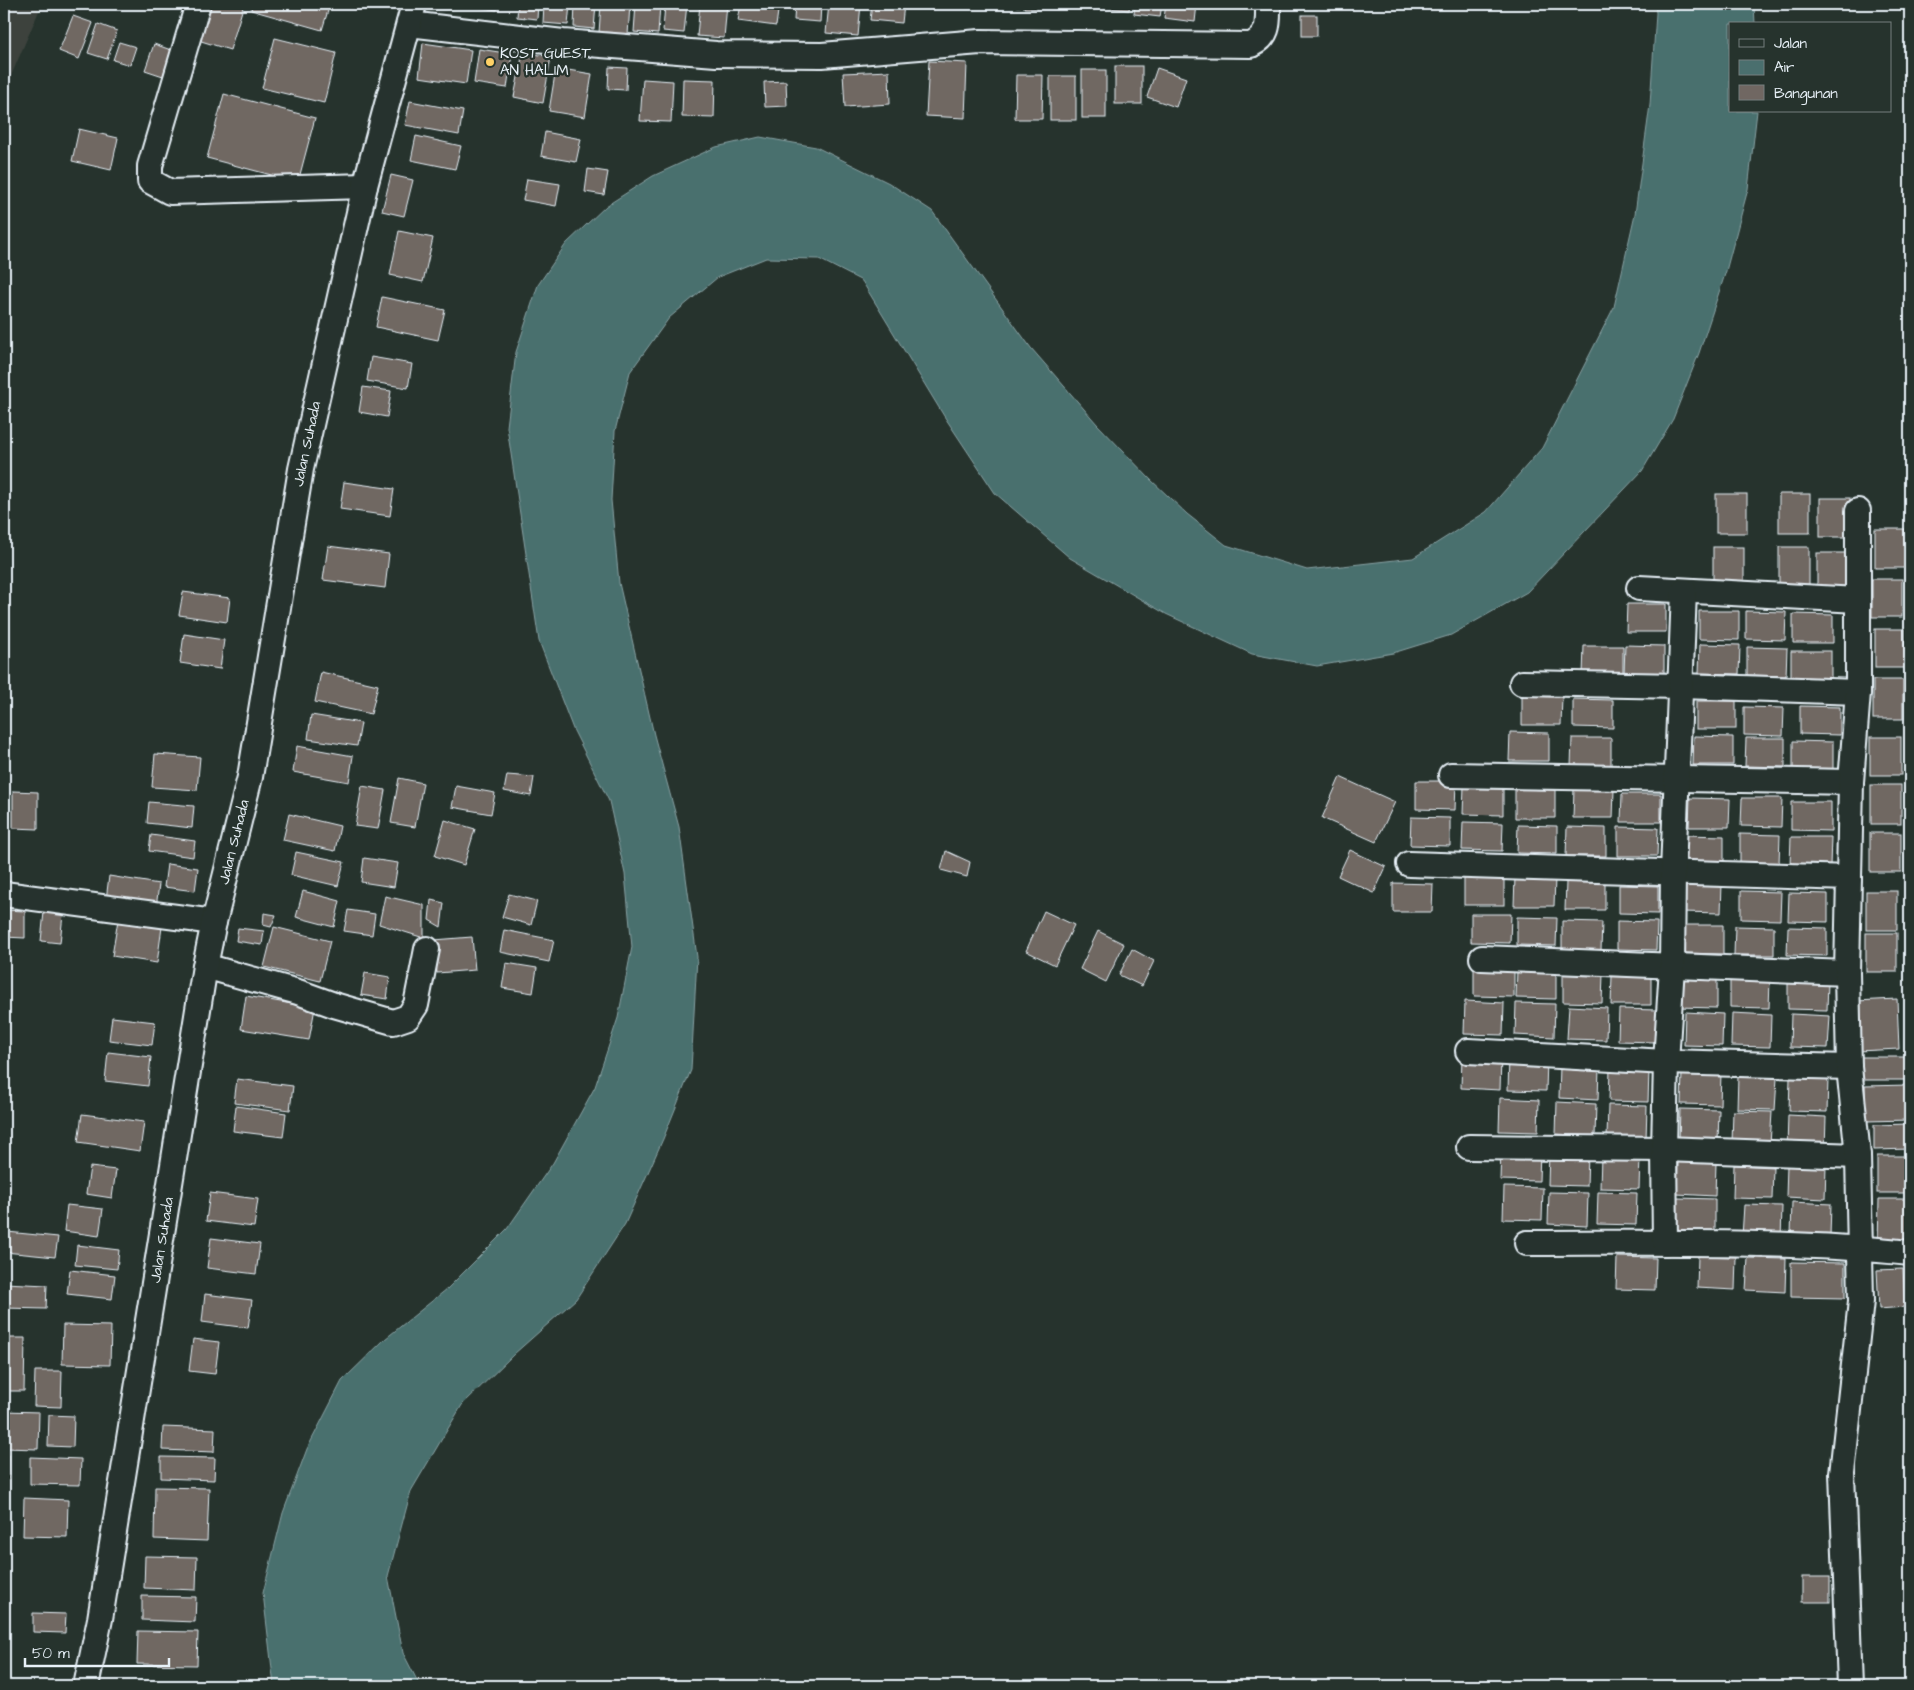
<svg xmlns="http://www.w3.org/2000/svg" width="1914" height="1690" font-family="'Architects Daughter',sans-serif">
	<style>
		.built { fill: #3c433d }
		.water { fill: #4a6f6e; stroke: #89a3a5 }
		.building { fill: #706762; stroke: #e8f1f8 }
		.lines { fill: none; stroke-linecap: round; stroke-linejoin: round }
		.minor-casing { stroke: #e8f1f8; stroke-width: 28 }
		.minor { stroke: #26332d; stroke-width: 24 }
		.poi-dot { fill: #ffd166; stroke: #26332d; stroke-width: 2 }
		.labels { text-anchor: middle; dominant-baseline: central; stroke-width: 4.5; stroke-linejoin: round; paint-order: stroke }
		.poi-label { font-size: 15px; fill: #e8f1f8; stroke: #26332d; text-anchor: start }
		.street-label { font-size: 15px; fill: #e8f1f8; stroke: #26332d }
	</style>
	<rect width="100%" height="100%" fill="#26332d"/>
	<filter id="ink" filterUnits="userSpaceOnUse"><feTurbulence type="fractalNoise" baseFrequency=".02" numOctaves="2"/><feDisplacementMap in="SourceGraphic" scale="10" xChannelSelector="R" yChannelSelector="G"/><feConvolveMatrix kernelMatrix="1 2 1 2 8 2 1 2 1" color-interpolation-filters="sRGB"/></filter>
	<g filter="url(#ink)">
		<!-- built -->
		<polygon class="built" points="4,4 42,4 4,92"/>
		<!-- water -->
		<polygon class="water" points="1655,4 1754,4 1755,24 1730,24 1730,111 1757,111 1748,189 1726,271 1699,353 1673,419 1642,471 1527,592 1451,635 1393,653 1317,666 1252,654 1166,614 1070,558 995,493 944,416 862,281 819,259 766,258 718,277 669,318 630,372 615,431 611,500 619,583 654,735 679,827 697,957 691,1070 663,1139 625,1224 576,1299 514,1354 462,1405 411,1491 388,1576 403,1653 420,1686 274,1686 263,1593 283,1513 307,1449 342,1381 385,1339 447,1289 507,1229 553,1163 595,1087 618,1018 632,947 625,874 609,801 573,729 539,641 507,427 516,352 538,285 566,244 606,206 653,176 716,147 760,137 816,147 889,183 932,211 1031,348 1097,424 1151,480 1187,514 1226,545 1307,570 1413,558 1486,512 1542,448 1614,307 1635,214 1650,105 1656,13"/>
		<!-- building -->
		<g class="building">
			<polygon points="209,4 244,4 230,50 198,40"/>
			<polygon points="252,4 330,4 322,30 251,10"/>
			<polygon points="455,4 498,4 497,10"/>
			<polygon points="518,4 538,4 537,19 517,17"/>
			<polygon points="544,4 570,4 568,25 543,23"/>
			<polygon points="575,4 596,4 594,29 574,27"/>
			<polygon points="601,4 630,4 628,35 599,33"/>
			<polygon points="636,4 660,4 658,34 634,32"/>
			<polygon points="665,4 687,4 684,33 663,31"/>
			<polygon points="700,4 727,4 724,38 697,36"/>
			<polygon points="741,4 779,4 776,26 738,21"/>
			<polygon points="795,4 821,4 820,22 794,20"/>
			<polygon points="829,4 861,4 858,36 826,33"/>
			<polygon points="872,4 904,4 902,23 870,20"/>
			<rect x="966" y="4" width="54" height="2"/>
			<polygon points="1024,4 1058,4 1058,9 1024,8"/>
			<polygon points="1108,4 1130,4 1129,10 1108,8"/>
			<polygon points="1135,4 1162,4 1160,17 1134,14"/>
			<polygon points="1166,4 1197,4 1195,22 1164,18"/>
			<rect x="1302" y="15" width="15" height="21"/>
			<polygon points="73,16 93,23 79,59 59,51"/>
			<polygon points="98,24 117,31 107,59 88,53"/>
			<polygon points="275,38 336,53 324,103 262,88"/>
			<polygon points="119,42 136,47 130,65 113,60"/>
			<polygon points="423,43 471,50 466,84 419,77"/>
			<polygon points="154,44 171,50 163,76 145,70"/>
			<polygon points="479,49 512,54 507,88 474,83"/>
			<polygon points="523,52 551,57 543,103 514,97"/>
			<polygon points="929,61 967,63 965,118 926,116"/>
			<rect x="1115" y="66" width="27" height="38"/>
			<polygon points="609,67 627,68 626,90 608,89"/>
			<polygon points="556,68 592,74 585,117 549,111"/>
			<polygon points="1157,68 1186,78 1176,107 1147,97"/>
			<rect x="1082" y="70" width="24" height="48"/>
			<polygon points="889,71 890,104 845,107 843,73"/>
			<polygon points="1016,75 1043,75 1042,119 1015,119"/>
			<rect x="1050" y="76" width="26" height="44"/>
			<polygon points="643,79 673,81 671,122 640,121"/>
			<polygon points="683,79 715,80 714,118 682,117"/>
			<polygon points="786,81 787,106 765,107 764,82"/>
			<polygon points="224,94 315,118 298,182 207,158"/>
			<polygon points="410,101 463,111 459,135 405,125"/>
			<polygon points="79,129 118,138 111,170 72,161"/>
			<polygon points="545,132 581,139 576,162 541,156"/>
			<polygon points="416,136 461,146 455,169 411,160"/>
			<polygon points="588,169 608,172 604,195 585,192"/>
			<polygon points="391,175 413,180 404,216 382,211"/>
			<polygon points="527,179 560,184 556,206 523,200"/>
			<polygon points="399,231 433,238 423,282 390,275"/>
			<polygon points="382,297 445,310 438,340 376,327"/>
			<polygon points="371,357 412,364 408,388 367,381"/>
			<polygon points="363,387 391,391 387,417 359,412"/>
			<polygon points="344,482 394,489 390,516 340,509"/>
			<rect x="1716" y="494" width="31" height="39"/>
			<rect x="1779" y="494" width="31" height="39"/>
			<rect x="1820" y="498" width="30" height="39"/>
			<rect x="1875" y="529" width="30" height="39"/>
			<polygon points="328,546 389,554 385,588 323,580"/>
			<rect x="1713" y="547" width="31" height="39"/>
			<rect x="1779" y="547" width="30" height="39"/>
			<rect x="1817" y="553" width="30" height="39"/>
			<rect x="1872" y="579" width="30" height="38"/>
			<polygon points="183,592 230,598 227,622 179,615"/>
			<polygon points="1627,604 1666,604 1666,632 1626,632"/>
			<polygon points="1699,611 1739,611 1739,640 1699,639"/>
			<polygon points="1746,611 1786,612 1785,640 1746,639"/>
			<polygon points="1793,614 1833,615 1833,643 1793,643"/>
			<rect x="1875" y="629" width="30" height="39"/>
			<polygon points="184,634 224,640 220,669 180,663"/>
			<polygon points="1700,644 1740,645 1739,674 1699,673"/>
			<polygon points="1625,645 1664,646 1664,674 1624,673"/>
			<polygon points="1584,646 1623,646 1623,675 1583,674"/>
			<polygon points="1747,647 1787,648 1786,676 1747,675"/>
			<rect x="1791" y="651" width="40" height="28"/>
			<polygon points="321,672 378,685 371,714 315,702"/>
			<rect x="1873" y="680" width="30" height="39"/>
			<polygon points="1522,696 1562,697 1561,725 1522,725"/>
			<polygon points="1573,699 1613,700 1613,728 1573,727"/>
			<rect x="1696" y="701" width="40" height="28"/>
			<polygon points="1800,706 1840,707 1840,735 1800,734"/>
			<polygon points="1744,707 1784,708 1783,736 1744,735"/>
			<polygon points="311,715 361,723 357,746 308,739"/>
			<polygon points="1510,732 1549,733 1549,761 1509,761"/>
			<polygon points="1694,736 1733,737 1733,765 1693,765"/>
			<rect x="1870" y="737" width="31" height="38"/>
			<polygon points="1572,738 1611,738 1611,767 1571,766"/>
			<polygon points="1746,738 1785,738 1785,767 1745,766"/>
			<polygon points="1793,741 1833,742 1833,770 1793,770"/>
			<polygon points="297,746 353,756 349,782 293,772"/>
			<polygon points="155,754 200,757 197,790 152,787"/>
			<polygon points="507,775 534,777 531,796 504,791"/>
			<polygon points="1340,777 1395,802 1376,842 1322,818"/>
			<polygon points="399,778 423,783 415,827 391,823"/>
			<polygon points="1416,781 1456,781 1455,810 1416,809"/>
			<rect x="1871" y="785" width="30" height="39"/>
			<polygon points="362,786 385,790 378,829 355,826"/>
			<polygon points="456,786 495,793 491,814 452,807"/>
			<polygon points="1464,786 1503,787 1503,815 1463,814"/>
			<polygon points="1515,789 1555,790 1555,818 1515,818"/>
			<polygon points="1574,789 1614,790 1613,818 1573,818"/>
			<polygon points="13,791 38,792 38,829 13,828"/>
			<polygon points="1622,794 1661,794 1661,822 1621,822"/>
			<polygon points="1690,798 1730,799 1729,827 1689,827"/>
			<polygon points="1742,798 1782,798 1781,827 1741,826"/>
			<polygon points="149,802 194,806 192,828 147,823"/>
			<polygon points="1791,802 1831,802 1831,831 1791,830"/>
			<polygon points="289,814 340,826 335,851 283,840"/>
			<polygon points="1411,817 1450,818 1450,846 1410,845"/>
			<polygon points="445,820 475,829 464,865 435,856"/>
			<polygon points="1463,822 1503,823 1502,851 1462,850"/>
			<polygon points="1518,825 1557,826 1557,854 1517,853"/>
			<polygon points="1567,827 1606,828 1606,856 1566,856"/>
			<polygon points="1618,827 1658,828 1657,856 1618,856"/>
			<rect x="1870" y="833" width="31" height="39"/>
			<polygon points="1740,834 1780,835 1779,863 1740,863"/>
			<polygon points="151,835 195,841 193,857 149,851"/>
			<polygon points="1685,835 1724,836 1724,864 1684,863"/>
			<polygon points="1791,837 1831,837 1830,866 1790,865"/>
			<polygon points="1350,850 1386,867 1374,893 1338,876"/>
			<polygon points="946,851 970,862 967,877 941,870"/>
			<polygon points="296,852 344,862 338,886 291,875"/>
			<polygon points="364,858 398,863 394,887 361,882"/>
			<polygon points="167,864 198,868 195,891 164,887"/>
			<polygon points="109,876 159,884 156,908 106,900"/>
			<rect x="1464" y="877" width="40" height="28"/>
			<polygon points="1515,877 1555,878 1554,906 1514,906"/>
			<polygon points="1566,882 1605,882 1605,910 1565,910"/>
			<polygon points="1393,883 1433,884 1432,912 1393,912"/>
			<polygon points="1682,884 1722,884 1721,913 1682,912"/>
			<polygon points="1619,885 1658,886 1658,914 1619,913"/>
			<polygon points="303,891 340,901 334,927 296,917"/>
			<polygon points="1741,891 1781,892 1780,920 1741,919"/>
			<rect x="1866" y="891" width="31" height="39"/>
			<polygon points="1789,893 1828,894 1828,922 1788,921"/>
			<polygon points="509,894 537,901 531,925 502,917"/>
			<polygon points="385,896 424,905 424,938 379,924"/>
			<polygon points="431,900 444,903 441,927 429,920"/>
			<polygon points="4,910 25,911 25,938 4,937"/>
			<polygon points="348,910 375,914 372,935 344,931"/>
			<polygon points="1044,911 1074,925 1055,965 1026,951"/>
			<polygon points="44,912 63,914 60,943 41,941"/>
			<polygon points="264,913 276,915 271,927 263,925"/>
			<polygon points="1471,914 1511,914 1510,943 1471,942"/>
			<polygon points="1517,917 1557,918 1556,946 1517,945"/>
			<polygon points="118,920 162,927 157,963 112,956"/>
			<polygon points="1562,921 1602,922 1601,950 1562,949"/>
			<polygon points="1617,921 1657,922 1656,950 1617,949"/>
			<polygon points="1683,925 1723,925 1723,954 1683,953"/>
			<polygon points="1735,926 1774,927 1774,955 1734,955"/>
			<polygon points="274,927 330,941 320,981 264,967"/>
			<polygon points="1788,927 1827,928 1827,956 1787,955"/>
			<polygon points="238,928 264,931 262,945 236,941"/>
			<polygon points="504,930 554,940 549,962 500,952"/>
			<polygon points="1098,931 1124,944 1106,982 1080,969"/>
			<rect x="1866" y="933" width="31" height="39"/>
			<polygon points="472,937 475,970 437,973 434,940"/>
			<polygon points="1132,949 1154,961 1142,986 1119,975"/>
			<polygon points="506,963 537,968 533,993 502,988"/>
			<polygon points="1474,968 1514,969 1514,997 1474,996"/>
			<polygon points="1517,970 1556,971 1556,999 1516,998"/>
			<polygon points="365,973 390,977 387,999 361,995"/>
			<polygon points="1563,974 1603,974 1602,1003 1563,1002"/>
			<polygon points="1612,976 1651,977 1651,1005 1611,1005"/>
			<polygon points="1678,979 1717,980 1717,1008 1677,1007"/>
			<polygon points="1730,979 1770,980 1769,1008 1730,1007"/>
			<polygon points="1788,981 1828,982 1827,1010 1788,1009"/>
			<polygon points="246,996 315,1008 309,1040 241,1029"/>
			<polygon points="1897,999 1899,1049 1858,1051 1856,1001"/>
			<polygon points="1465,1001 1504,1003 1503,1035 1464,1034"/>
			<polygon points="1516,1003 1555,1004 1554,1037 1515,1035"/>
			<polygon points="1569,1006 1607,1008 1606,1040 1567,1039"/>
			<polygon points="1619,1009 1657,1010 1656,1042 1618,1041"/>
			<polygon points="1685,1012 1723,1014 1722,1046 1684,1045"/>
			<polygon points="1732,1013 1771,1015 1770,1047 1731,1046"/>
			<polygon points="1791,1014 1830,1016 1828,1048 1790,1047"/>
			<polygon points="112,1017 155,1022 152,1045 109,1040"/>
			<polygon points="108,1052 151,1057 148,1086 105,1081"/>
			<polygon points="1462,1056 1501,1057 1500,1090 1461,1088"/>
			<rect x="1860" y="1057" width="48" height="23"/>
			<polygon points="1509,1058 1547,1059 1546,1091 1508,1090"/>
			<polygon points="1560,1066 1599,1067 1598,1100 1559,1098"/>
			<polygon points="1610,1068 1649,1070 1648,1102 1609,1101"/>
			<polygon points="1682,1072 1721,1073 1720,1105 1681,1104"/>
			<polygon points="1738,1076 1777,1078 1775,1110 1737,1109"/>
			<polygon points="1790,1078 1828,1079 1827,1112 1789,1111"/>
			<polygon points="237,1079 293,1086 290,1110 234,1103"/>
			<polygon points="1910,1085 1910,1120 1866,1121 1865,1086"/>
			<polygon points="1500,1098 1539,1100 1538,1132 1499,1131"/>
			<polygon points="1557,1102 1596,1104 1595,1136 1556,1134"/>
			<polygon points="1608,1105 1647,1106 1646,1139 1607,1138"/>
			<polygon points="236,1106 286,1113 283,1137 233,1131"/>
			<polygon points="1680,1109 1719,1110 1718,1142 1679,1141"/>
			<polygon points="1733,1111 1772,1112 1770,1145 1732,1143"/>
			<polygon points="82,1114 144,1122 140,1151 78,1142"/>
			<polygon points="1788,1115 1826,1117 1825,1149 1787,1148"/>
			<polygon points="1910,1124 1910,1149 1874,1150 1874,1125"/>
			<polygon points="1501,1148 1540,1149 1539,1181 1500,1180"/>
			<polygon points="1549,1152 1588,1153 1587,1186 1548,1185"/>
			<polygon points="1601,1156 1640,1157 1639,1189 1600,1188"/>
			<rect x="1877" y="1156" width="31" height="37"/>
			<polygon points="1678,1162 1716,1163 1715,1196 1677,1194"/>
			<polygon points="1734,1165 1773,1167 1772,1199 1733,1198"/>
			<polygon points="1787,1165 1826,1166 1825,1199 1786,1197"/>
			<polygon points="90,1167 116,1170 112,1198 86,1194"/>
			<polygon points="1504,1187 1543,1188 1542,1220 1503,1219"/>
			<polygon points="1549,1192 1588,1193 1587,1226 1548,1224"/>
			<polygon points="1598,1192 1637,1193 1636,1225 1597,1224"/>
			<polygon points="210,1193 258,1199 254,1227 206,1221"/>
			<polygon points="1677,1198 1715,1199 1715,1231 1676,1230"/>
			<polygon points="1879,1199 1908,1199 1908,1246 1878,1246"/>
			<polygon points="1792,1202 1831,1204 1830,1236 1791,1235"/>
			<polygon points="67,1205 103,1209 99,1236 64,1231"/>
			<polygon points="1744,1205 1782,1206 1781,1239 1742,1237"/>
			<polygon points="7,1232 58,1237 55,1257 5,1252"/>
			<polygon points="211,1238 260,1244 256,1274 207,1268"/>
			<polygon points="77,1245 119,1250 117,1269 75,1265"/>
			<polygon points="1698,1256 1736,1257 1735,1290 1697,1288"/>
			<polygon points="1617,1257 1656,1258 1655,1290 1616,1289"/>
			<polygon points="1748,1258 1786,1259 1785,1292 1746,1290"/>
			<polygon points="1791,1262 1845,1263 1845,1298 1791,1297"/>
			<polygon points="1903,1269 1905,1307 1879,1309 1877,1270"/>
			<polygon points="1907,1269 1910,1269 1910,1305 1909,1305"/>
			<polygon points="70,1270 115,1275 112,1299 67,1294"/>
			<polygon points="4,1283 47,1285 46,1309 4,1308"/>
			<polygon points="205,1294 252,1300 248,1328 202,1322"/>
			<polygon points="63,1325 111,1326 110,1365 62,1364"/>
			<polygon points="4,1338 25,1338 24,1391 4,1391"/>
			<polygon points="193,1339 219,1342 215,1374 189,1371"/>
			<polygon points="35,1371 62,1371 61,1407 34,1406"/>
			<polygon points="4,1411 39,1412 38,1449 4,1448"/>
			<polygon points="49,1415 74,1416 73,1447 48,1446"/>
			<polygon points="163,1427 215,1429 214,1452 162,1450"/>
			<polygon points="4,1454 9,1455 8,1496 4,1496"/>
			<polygon points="30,1457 81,1459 80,1485 30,1484"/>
			<polygon points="161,1457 215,1458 214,1480 161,1478"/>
			<polygon points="155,1487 209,1488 207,1541 154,1539"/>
			<polygon points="24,1498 68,1500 67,1537 23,1536"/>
			<polygon points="145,1556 197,1557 196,1590 144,1588"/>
			<rect x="1802" y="1577" width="28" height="25"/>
			<polygon points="142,1596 196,1597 195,1622 142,1620"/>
			<polygon points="33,1613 66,1614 65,1633 33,1632"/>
			<polygon points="138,1631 198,1632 197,1665 137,1664"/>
		</g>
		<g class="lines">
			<!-- minor casing -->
			<g class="minor-casing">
				<g id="minor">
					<polyline points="198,4 150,166 150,181 170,192 365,186"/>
					<path d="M409 24 563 42 716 54 822 55 980 42 1251 45C1270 36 1268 22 1268 4"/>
					<polyline points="1639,588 1857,600"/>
					<polyline points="1522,683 1681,686 1858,692"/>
					<polyline points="1451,775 1851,782"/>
					<polyline points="1409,864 1849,878"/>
					<polyline points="4,894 214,922"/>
					<polyline points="1482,958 1847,973"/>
					<polyline points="205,966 298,992 334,1005 393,1022 408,1017 416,1005 427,949"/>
					<polyline points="1468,1051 1666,1062 1849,1067"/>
					<polyline points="1469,1147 1664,1149 1858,1156"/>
					<path d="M1527 1243C1654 1243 1783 1240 1910 1253"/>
					<polyline points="1665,1243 1664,1149 1666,1062 1672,966 1673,872 1684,591"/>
					<polyline points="86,1686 100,1619 205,966 214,922 250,777 301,469 365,186 414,4"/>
					<polyline points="1850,1686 1842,1473 1861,1301 1858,1156 1849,1067 1847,973 1851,782 1858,692 1858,511"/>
				</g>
			</g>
			<!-- minor -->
			<use href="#minor" class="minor"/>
		</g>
	</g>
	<!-- markers -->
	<circle class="poi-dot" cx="490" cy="62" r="5"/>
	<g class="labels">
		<!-- poi labels -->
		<g class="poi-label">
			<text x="500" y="53">KOST GUEST<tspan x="500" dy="17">AN HALIM</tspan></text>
		</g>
		<!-- street labels -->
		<g class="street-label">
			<text transform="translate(307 444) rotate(-78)">Jalan Suhada</text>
			<text transform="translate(234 842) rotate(-76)">Jalan Suhada</text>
			<text transform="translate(162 1240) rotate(-81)">Jalan Suhada</text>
		</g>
	</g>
	<!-- margin -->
	<rect width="1914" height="1690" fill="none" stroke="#26332d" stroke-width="20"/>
	<rect x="10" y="10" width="1894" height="1670" fill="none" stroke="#e8f1f8" stroke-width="2" filter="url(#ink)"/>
	<!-- legend -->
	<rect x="1729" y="22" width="162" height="90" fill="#26332d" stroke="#747f7e"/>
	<rect x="1739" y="39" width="25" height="8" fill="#26332d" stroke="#747f7e"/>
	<text x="1774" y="48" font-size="15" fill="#e8f1f8">Jalan</text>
	<rect x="1739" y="60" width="25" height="15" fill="#4a6f6e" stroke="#747f7e"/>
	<text x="1774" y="72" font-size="15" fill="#e8f1f8">Air</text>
	<rect x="1739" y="85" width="25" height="15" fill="#706762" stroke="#747f7e"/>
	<text x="1774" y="98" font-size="15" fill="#e8f1f8">Bangunan</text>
	<!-- scale -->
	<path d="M25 1658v8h144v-8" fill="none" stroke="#e8f1f8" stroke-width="2.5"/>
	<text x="32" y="1658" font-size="15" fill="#e8f1f8" stroke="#26332d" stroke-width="4" paint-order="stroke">50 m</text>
</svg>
